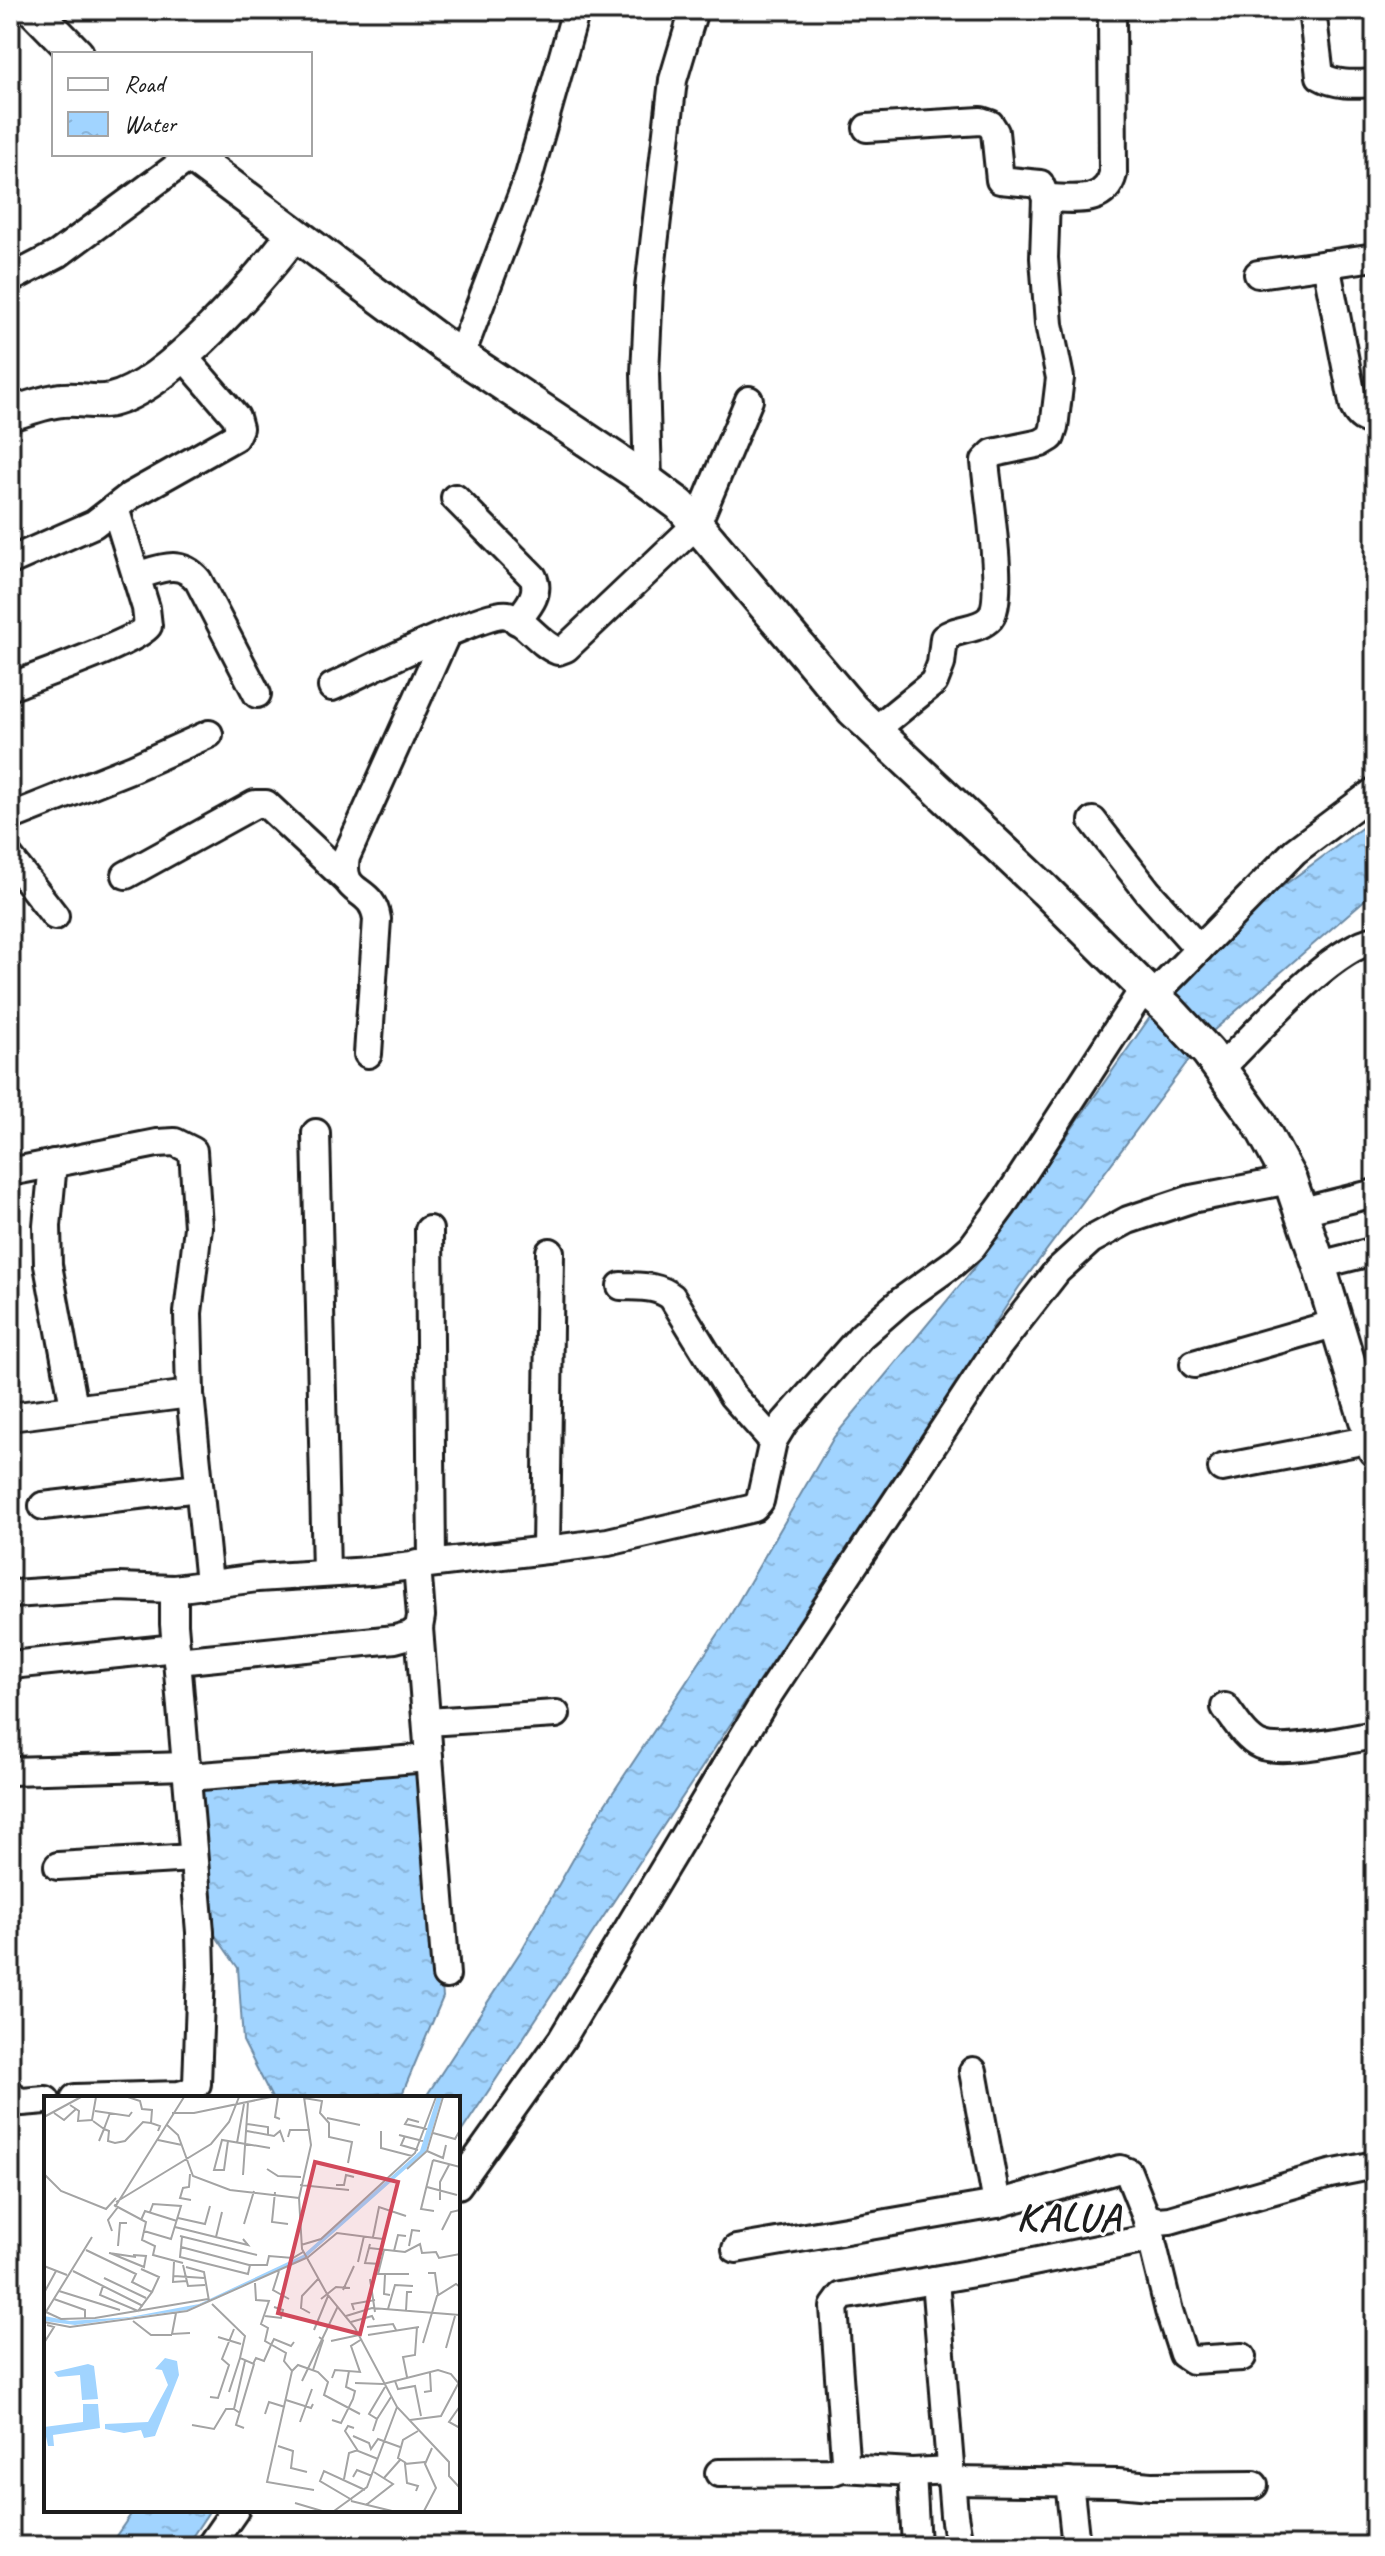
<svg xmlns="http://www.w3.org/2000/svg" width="1385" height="2556" font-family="Caveat,sans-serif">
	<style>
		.water { fill: url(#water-ripples); stroke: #6c8aa4; stroke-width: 2 }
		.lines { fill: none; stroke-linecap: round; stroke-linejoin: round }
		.minor-casing { stroke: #1c1c1c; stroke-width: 32 }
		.tertiary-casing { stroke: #1c1c1c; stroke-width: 38 }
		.minor { stroke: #fff; stroke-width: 26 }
		.tertiary { stroke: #fff; stroke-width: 32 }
		.labels { text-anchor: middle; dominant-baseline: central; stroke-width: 6; stroke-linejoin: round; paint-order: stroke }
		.district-label { font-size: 40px; font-weight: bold; letter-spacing: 2px; fill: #1c1c1c; stroke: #fff }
		.inset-road { fill: none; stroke: #a4a4a4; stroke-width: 2 }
		.view { fill: #d1495b; fill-opacity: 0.15; stroke: #d1495b; stroke-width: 4 }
		.inset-edge { fill: none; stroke: #1c1c1c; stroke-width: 4 }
	</style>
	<defs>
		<pattern id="water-ripples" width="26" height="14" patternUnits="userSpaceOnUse" patternTransform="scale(2)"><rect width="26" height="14" fill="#a1d4ff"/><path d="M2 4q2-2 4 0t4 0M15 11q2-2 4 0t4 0" fill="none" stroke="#8ab5da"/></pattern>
	</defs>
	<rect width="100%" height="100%" fill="#fff"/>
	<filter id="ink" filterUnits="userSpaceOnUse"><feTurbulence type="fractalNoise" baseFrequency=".0125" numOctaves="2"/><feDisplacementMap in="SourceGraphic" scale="16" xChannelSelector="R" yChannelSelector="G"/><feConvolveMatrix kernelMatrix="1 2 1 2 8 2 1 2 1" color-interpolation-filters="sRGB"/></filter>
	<g filter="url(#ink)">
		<!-- water -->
		<g class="water">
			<polygon points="1375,818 1375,891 1206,1037 1019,1287 458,2137 458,2098 425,2098 521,1951 600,1812 727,1621 834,1437 975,1267 1183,970 1245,914"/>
			<polygon points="422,1767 443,1997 403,2092 318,2098 272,2098 243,2041 238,1968 215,1935 201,1788"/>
			<polygon points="134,2510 210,2510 186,2546 109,2546"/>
		</g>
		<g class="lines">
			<!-- minor casing -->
			<g class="minor-casing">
				<g id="minor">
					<path d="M1312 10 1320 76C1337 86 1356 84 1375 83"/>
					<path d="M867 128 981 121 990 124 995 132 1000 180 1040 184 1046 198 1044 258 1049 324 1060 378 1054 428 1051 437 1041 443 993 453 985 461C987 489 1006 599 990 618 978 631 957 627 944 638L941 664 934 682 875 730"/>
					<path d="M1046 198C1073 198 1105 206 1113 174L1112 10"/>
					<path d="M1326 264 1354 407C1359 417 1364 420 1375 421"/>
					<polyline points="1258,274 1375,257"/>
					<polyline points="10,279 58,254 191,156"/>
					<polyline points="461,355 528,179 576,10"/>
					<polyline points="648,481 645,374 649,288 673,80 694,10"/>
					<path d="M455 498 533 577C541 594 527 608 517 621"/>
					<polyline points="10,561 94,524 130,496 235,437 239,428 236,417 183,356"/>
					<path d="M136 576C160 569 179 558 198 580L257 694"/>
					<path d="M10 687C34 677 137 642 148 626L146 608 115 508"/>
					<path d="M332 687C358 675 489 609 508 615 526 621 539 644 558 651L566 648 697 524 749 400"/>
					<polyline points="10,817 133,768 209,734"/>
					<polyline points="1093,821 1148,892 1199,949"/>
					<polyline points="10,858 55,916"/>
					<polyline points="126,875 255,804 266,804 345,878"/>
					<polyline points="1153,996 1295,851 1375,791"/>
					<path d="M368 1054 377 919C372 884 339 898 346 857L446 635"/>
					<path d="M1220 1069C1255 1035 1330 948 1375 940"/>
					<polyline points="316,1133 326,1572"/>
					<polyline points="53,1163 47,1226 48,1265 74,1407"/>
					<polyline points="10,1172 157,1143 175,1142 193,1151 198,1227 188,1313 190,1394 209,1583"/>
					<polyline points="1302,1211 1375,1193"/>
					<polyline points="429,1230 432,1562"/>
					<polyline points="1319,1265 1375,1251"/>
					<path d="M621 1286C640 1287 657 1285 672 1297L732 1395 773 1441"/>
					<polyline points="1194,1364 1337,1323"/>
					<polyline points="10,1417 190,1394"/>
					<polyline points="1222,1468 1372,1439"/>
					<polyline points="43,1506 199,1488"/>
					<polyline points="546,1550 550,1252"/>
					<polyline points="13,1594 118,1587 174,1589 257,1578 370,1571 546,1550 608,1542 754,1508 760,1501 773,1441 784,1423 861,1336 901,1301 954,1263 972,1247 1003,1205 1144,988"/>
					<polyline points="419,1628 446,1975"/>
					<polyline points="177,1661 395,1639 410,1635 419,1628 421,1616 417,1564"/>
					<polyline points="11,1665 176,1648"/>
					<path d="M1225 1707C1235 1720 1245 1738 1260 1745 1283 1755 1349 1739 1375 1735"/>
					<polyline points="427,1722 556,1714"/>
					<polyline points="10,1771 187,1766"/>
					<polyline points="188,1777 429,1758"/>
					<polyline points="58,1866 193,1858"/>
					<polyline points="973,2071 997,2204"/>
					<polyline points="10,2093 12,2098 22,2102 46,2100"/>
					<polyline points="75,2098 179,2095 190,2092 197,2084 201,1971 200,1932 174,1624 174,1589"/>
					<polyline points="458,2185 562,2039 767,1697 997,1348 1057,1271 1091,1240 1128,1220 1191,1199 1290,1180"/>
					<polyline points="1147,2221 1169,2311 1183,2354 1192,2360 1242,2357"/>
					<polyline points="736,2249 997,2204 1120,2169 1128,2172 1146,2217 1157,2221 1170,2220 1330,2174 1375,2165"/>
					<polyline points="935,2280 954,2515 959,2546"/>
					<polyline points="842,2468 912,2472 950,2470"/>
					<polyline points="912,2472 916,2546"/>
					<polyline points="719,2473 831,2472 842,2468 845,2459 834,2307 842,2296 1008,2267 1152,2238"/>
					<polyline points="951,2481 1118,2483 1151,2486 1254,2485"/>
					<polyline points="1069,2482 1076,2546"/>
					<polyline points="210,2546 235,2510"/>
				</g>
			</g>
			<!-- tertiary casing -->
			<g class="tertiary-casing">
				<g id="tertiary">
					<polyline points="34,10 77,54"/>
					<polyline points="188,154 443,344 638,474 680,505 853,710 1045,890 1144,988 1167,1008 1208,1052 1258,1121 1290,1180 1319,1265 1375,1450"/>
					<path d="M10 414C27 409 46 401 63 400 80 398 95 404 111 400 169 386 258 281 294 234"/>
				</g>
			</g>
			<!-- minor -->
			<use href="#minor" class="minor"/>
			<!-- tertiary -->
			<use href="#tertiary" class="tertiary"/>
		</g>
	</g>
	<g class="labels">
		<!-- district labels -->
		<g class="district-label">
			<text x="1069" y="2217">KALUA</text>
		</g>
	</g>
	<!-- overview -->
	<g transform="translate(44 2096)">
		<rect width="416" height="416" fill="#fff"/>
		<path d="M393 1H398L382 55 260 163 143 214 31 229 0 225V220L26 225 86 221 155 208 259 159 376 55ZM121 262 133 265 135 279 111 340 100 342 97 334 80 337 61 333V328L104 326 124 289 118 274 111 273ZM44 268 50 270 54 303 38 304 36 279 14 281 10 276ZM39 308H54L56 332 9 339 10 350H4L0 331 39 326Z" fill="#a1d4ff"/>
		<path class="inset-road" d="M84 1 96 5 98 13 108 14 107 27 116 30 114 35M234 1 231 21 236 23M260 1 267 49 255 102 258 153 283 198 311 232 353 311 405 366V380L416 392M260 2 278 5 276 17 285 27V41L308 46 304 67M26 9 35 15 34 25 48 24 52 1M51 15 85 20 88 16M10 17 20 24 32 13M66 17 60 33 65 35 64 45 71 47 81 45 99 26 107 27M128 17H150L227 1M0 21 37 1M283 22 316 29M49 25 60 33 55 45M375 26 364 23 361 28 383 33M203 28 224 31V39M123 29 134 39 149 80 186 94 255 102M203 35 230 40 236 35 240 46M337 35V52L368 60M389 37 411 43 416 34M355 39 379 45M361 40 357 49 374 54M244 41 246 34H266M114 44 138 49M184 45 180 74H170L178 44 226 52M193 47 200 8M383 55 399 62 402 49M389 64 377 113 390 115M389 64 416 71M223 73 234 80 257 81M363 73 383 55 399 1M0 78 17 95 62 113 72 102M146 78 145 91 139 92 136 102 147 104M199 79 204 6M256 89 305 94M292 89H300L302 79 310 81M383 91 413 99M231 96 228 126 244 128M396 104V86L405 69M72 106 167 48 185 26 195 1M70 109 102 126 100 135 127 143 137 110 109 108 106 116M71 111 140 1M134 122 161 128 166 110M97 124 101 115 133 125M200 128 210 95M131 131 204 149 199 143M398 134 407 116 416 114M68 135 64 124 74 111M100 135 98 144 111 150 109 159 139 167M136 140 213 159M138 141 137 151 205 169H223L225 160 249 162 259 156M172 141 178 116M329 141 335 111 362 120M326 148 321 167 337 168M257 149 277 143 371 57 392 1M74 150 76 127H83M365 150 368 134 376 135M137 151 136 161 204 178 206 169M325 152 361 156 376 148 378 157 392 156 395 162 416 158M42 154 92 178 88 186 108 196 94 215 56 199 59 190M340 154 334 178H365M350 155 354 139 362 140M65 157 92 161M66 157 100 171 102 160 89 159M263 162 293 137 339 143M130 166 129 186 143 185M314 166 320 140M139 169 144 190 161 189M0 170 23 179M142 171 160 176 165 205M97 173 115 181 108 196M29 175 99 210M235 175 229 194 245 203M384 177H391L394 199M341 179 340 198 346 199M130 180 160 182M60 182 102 202M326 183 331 216M211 187 212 204 225 205 217 228 224 232 221 245 242 257 240 265 248 275 223 386 270 394M299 194 310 170M15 195 76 214M0 197 12 175M10 203 41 214V223M277 203 292 191 306 192M168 208 201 240 196 262 210 268 192 329 200 332M344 213 351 189 369 190M310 214 308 208 331 204M362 215 363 196H368M2 216 17 223 51 222 164 203M132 217 128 238 146 237M266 217 257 212 258 200 275 182M0 219 48 141M221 220 237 222 239 214 230 211M302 220 328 212 416 219M89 225 107 239H128M0 226 26 231 143 215 262 162M307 226 328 220 330 224M323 231 349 228 352 234M270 234 284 200M324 239 375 231M174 241 197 248M287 245 315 239M0 247 10 231 3 229M379 247 393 200 412 188 416 191M227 249 230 243 247 250 250 246M402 252 411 220M209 268 212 262 220 265 227 249M269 274 279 244 275 241M248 275 254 269 274 276 284 286 280 299 316 318M363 281 359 261 371 259 373 231M288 282 291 274 316 276 307 250 318 243M258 285 294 210M351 285 354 293 371 290 377 320M311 287 339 288M339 288 394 274 407 278 416 289M185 296 196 262M380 296 387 295 386 277M166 301 174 302 185 269 178 263 190 233M242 304 267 312 269 308M416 310 405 326 416 332M196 317 190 313 201 265M221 318 225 306 241 311M333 323 347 301M288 324 297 327 309 303 311 295 302 291 305 275M366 324 397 320 414 288M256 326 268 293M148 329 170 333 182 313H190M310 332 304 330 301 335 314 355 334 363M329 335 333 323 325 318 341 291M309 340 325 347 327 353 334 343 356 351M234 350 249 355 247 372 263 376M362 367 354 362 359 344 374 335M309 381 313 374 328 380M340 382 356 364M300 383 305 357 314 354M372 395 374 390 363 387 361 368 381 366M308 404 276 385 280 375 321 394M307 405 348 415M251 407 278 415M322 409 349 388 330 376M290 415 323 391 353 311M380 415 392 392 381 368 388 352"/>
		<path class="view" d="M271 66 354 86 316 238 234 217Z"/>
		<rect width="416" height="416" class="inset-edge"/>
	</g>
	<!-- margin -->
	<rect width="1385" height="2556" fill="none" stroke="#fff" stroke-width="40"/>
	<rect x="20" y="20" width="1345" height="2516" fill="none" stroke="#1c1c1c" stroke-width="3" filter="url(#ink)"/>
	<!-- legend -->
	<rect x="52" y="52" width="260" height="104" fill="#ffffff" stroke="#a4a4a4" stroke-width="2"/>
	<rect x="68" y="78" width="40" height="12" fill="#ffffff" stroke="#a4a4a4" stroke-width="2"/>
	<text x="124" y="92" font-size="24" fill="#1c1c1c">Road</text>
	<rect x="68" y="112" width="40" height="24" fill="url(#water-ripples)" stroke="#a4a4a4" stroke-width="2"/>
	<text x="124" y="132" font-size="24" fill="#1c1c1c">Water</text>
</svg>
